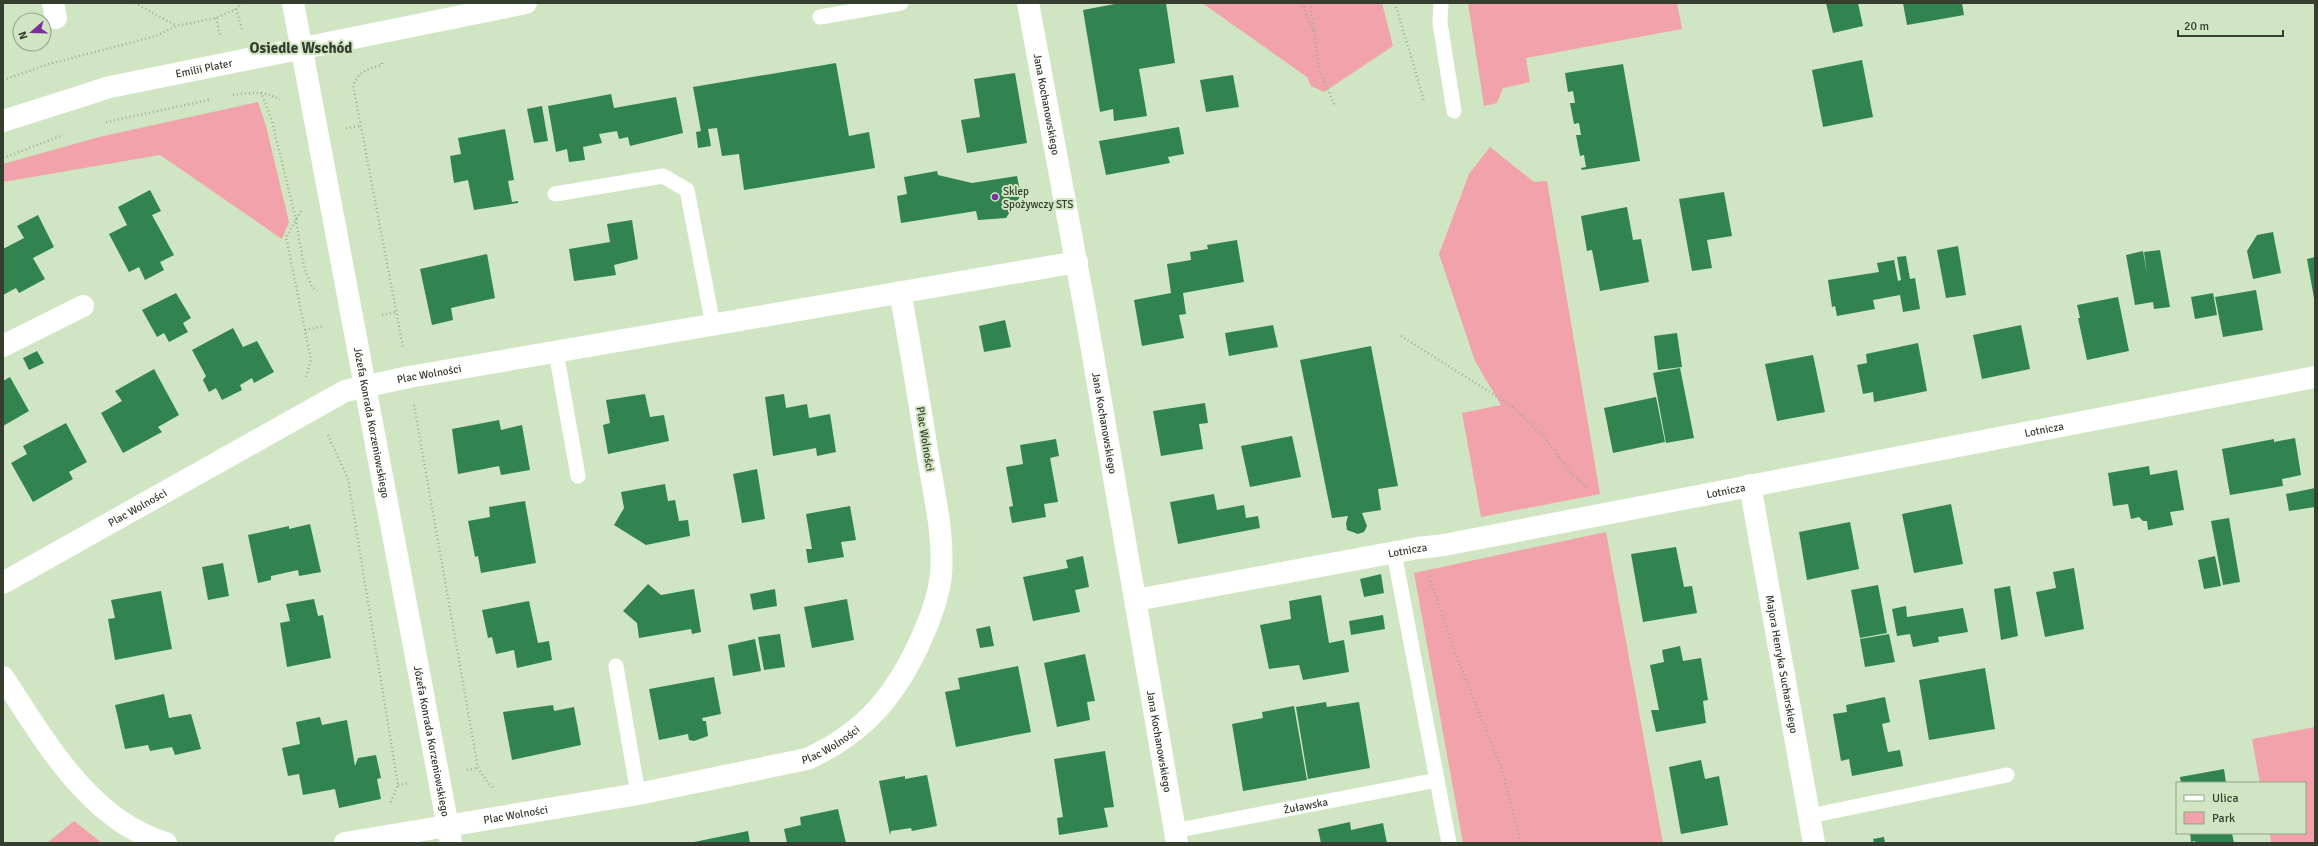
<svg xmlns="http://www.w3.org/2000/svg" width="2318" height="846" font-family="Signika,sans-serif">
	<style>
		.green { fill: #f1a2aa }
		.building { fill: #318450 }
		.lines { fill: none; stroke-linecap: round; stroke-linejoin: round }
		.path { stroke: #9fb194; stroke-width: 2.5; stroke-dasharray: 1 3; stroke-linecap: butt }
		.lane { stroke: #fff; stroke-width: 15 }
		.street { stroke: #fff; stroke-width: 22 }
		.secondary { stroke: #fff; stroke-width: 22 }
		.poi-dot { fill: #7c2e9f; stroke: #d0e6c2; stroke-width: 1.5 }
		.labels { text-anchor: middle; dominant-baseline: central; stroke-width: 4; stroke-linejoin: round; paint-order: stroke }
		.street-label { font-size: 11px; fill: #353d2f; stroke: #d0e6c2 }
		.poi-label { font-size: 11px; fill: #353d2f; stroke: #d0e6c2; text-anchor: start }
		.district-label { font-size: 15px; font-weight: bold; fill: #353d2f; stroke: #d0e6c2 }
	</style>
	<rect width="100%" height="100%" fill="#d0e6c2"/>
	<!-- green -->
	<g class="green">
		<polygon points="1202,3 1382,3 1393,46 1324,92 1311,86 1307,77"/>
		<polygon points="1468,3 1677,3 1682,29 1526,58 1530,82 1503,88 1497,103 1484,106"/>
		<polygon points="258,102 266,126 289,222 282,239 160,155 3,182 3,164 99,137"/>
		<polygon points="1490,147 1534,182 1547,181 1600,494 1481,517 1462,413 1501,405 1475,361 1439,254 1469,174"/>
		<polygon points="1606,532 1663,843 1463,843 1414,573"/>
		<polygon points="2315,727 2315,843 2271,843 2270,833 2305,833 2305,783 2260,783 2252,739"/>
		<polygon points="74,821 102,843 47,843"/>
	</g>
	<!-- building -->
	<g class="building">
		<polygon points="1120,3 1166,3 1175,63 1139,69 1147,116 1114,121 1113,109 1100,112 1083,10"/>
		<polygon points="1826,3 1858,3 1863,26 1833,33"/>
		<polygon points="1903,3 1962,3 1964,15 1907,25"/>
		<polygon points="1862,60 1873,117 1823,127 1812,70"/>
		<polygon points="836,63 849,136 869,132 875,168 744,190 739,154 722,156 717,128 708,129 711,146 698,148 696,132 701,131 693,87"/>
		<polygon points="1623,64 1640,161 1582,170 1581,168 1586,167 1584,155 1580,156 1576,135 1581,135 1579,123 1574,124 1570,103 1575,103 1573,91 1568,92 1565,73"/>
		<polygon points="1015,73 1027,143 967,153 961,120 980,117 974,79"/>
		<polygon points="1233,75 1239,107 1206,112 1200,80"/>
		<polygon points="611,94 614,108 676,97 683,133 630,146 628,137 619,139 617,131 599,134 602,143 583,147 585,160 569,162 567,149 556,152 548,106"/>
		<polygon points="542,106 548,141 534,143 527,109"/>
		<polygon points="1179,127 1184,154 1168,157 1170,163 1106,175 1099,141"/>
		<polygon points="505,129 514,180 508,181 512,202 518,201 518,203 474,210 468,180 454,183 450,156 461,154 458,138"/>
		<polygon points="937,171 938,175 972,183 1017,176 1021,195 1006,218 978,220 976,211 901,223 897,196 907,194 904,177"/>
		<polygon points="150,190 161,211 152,215 174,255 160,262 164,270 145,280 139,267 129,272 109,234 127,225 118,207"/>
		<polygon points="1724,192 1732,236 1707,240 1712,268 1692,271 1679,199"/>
		<polygon points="1627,207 1633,240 1641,239 1649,282 1600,291 1592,250 1587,251 1581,216"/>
		<polygon points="38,215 54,247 33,258 45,279 19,293 16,288 3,295 3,249 24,238 17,226"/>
		<polygon points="632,220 638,259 614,265 616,275 574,281 569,249 610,242 607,224"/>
		<polygon points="2273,232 2281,273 2253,279 2247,251 2257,235"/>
		<polygon points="1237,240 1244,282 1183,293 1186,314 1179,315 1184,338 1142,346 1134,300 1171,293 1167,264 1191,260 1190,252 1208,249 1207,245"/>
		<polygon points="1958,246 1966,295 1946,298 1937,250"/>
		<polygon points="2160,250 2170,307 2154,309 2153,302 2135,305 2126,255 2143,251 2147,274 2144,252"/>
		<polygon points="487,254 495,298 451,308 453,320 432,325 420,269"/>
		<polygon points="1906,256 1910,279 1915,278 1920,309 1903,312 1900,295 1873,300 1875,309 1837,316 1835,306 1832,307 1828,280 1879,272 1877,263 1894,260 1898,281 1901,280 1897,257"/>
		<polygon points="2315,257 2315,298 2314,298 2307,259"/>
		<polygon points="2256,290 2263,330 2223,337 2215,297"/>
		<polygon points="176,293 191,318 183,323 188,332 169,342 164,333 157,337 142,310"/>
		<polygon points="2213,293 2217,315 2195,319 2191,297"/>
		<polygon points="2118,297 2129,351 2087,360 2078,318 2080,318 2077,305"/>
		<polygon points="1005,320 1011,347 984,352 979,326"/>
		<polygon points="1273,325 1278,347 1229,356 1225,333"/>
		<polygon points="2021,325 2030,369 1982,379 1973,335"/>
		<polygon points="233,328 243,347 257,341 274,372 254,383 252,378 240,385 242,390 222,400 216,388 209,392 203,380 206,376 192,350"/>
		<polygon points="1677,333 1682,367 1658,370 1654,336"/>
		<polygon points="1918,343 1927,391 1874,402 1873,392 1863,394 1857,365 1867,363 1866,354"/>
		<polygon points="1371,346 1398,486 1378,489 1381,510 1362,513 1367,526 1364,532 1358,534 1347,530 1346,523 1348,516 1332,518 1300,360"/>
		<polygon points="37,351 44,363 29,370 23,358"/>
		<polygon points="1813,355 1825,412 1777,421 1765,364"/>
		<polygon points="1680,368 1694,438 1666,443 1653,373"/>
		<polygon points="154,369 179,415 158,427 162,432 123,453 101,413 122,401 115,391"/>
		<polygon points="10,377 29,411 3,426 3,381"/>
		<polygon points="645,394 650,417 664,415 669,441 608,454 603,425 610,423 606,400"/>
		<polygon points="784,394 786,408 807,404 809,418 830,414 836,452 817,456 816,448 773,456 765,397"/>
		<polygon points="1656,397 1665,442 1613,453 1604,408"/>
		<polygon points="1205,403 1208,423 1199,424 1203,449 1161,456 1153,411"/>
		<polygon points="499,420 501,430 522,425 530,470 501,475 499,466 458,474 452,429"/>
		<polygon points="66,423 87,462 69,472 73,479 33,502 11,463 27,454 23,446"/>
		<polygon points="1292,436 1301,477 1250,487 1241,446"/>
		<polygon points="2295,438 2301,475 2282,479 2283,486 2230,495 2222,449 2274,439 2274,442"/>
		<polygon points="1056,439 1059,456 1050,458 1058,502 1044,504 1046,517 1012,523 1009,507 1013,506 1006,467 1023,464 1020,445"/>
		<polygon points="2149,466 2150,475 2177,470 2184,510 2170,512 2173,525 2148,530 2147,521 2143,521 2139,517 2131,519 2128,504 2113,506 2108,473"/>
		<polygon points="757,469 761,494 739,498 761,494 765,519 742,523 733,474"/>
		<polygon points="665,484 668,501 675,500 679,521 688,520 690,536 646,545 614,525 624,508 621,492"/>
		<polygon points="2315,488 2315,507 2289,511 2286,494"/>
		<polygon points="1214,494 1217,510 1244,505 1246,518 1258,516 1260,528 1178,544 1170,502"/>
		<polygon points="525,501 536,563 481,573 478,556 475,557 468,521 490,517 489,507"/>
		<polygon points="1951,504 1963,564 1914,573 1902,514"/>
		<polygon points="850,506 856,540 841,542 844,557 808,563 806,549 812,549 806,514"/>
		<polygon points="2229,518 2240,582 2223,585 2211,521"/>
		<polygon points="1850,522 1859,569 1807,580 1799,532"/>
		<polygon points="310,524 321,572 299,576 298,570 271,576 271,580 258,583 248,535 289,526 289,529"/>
		<polygon points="1676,547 1684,587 1692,586 1697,613 1643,622 1631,554"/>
		<polygon points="1083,556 1089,587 1075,590 1080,612 1033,621 1023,577 1068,568 1066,560"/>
		<polygon points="2215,556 2221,586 2204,589 2198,560"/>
		<polygon points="223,563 229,596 208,600 202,567"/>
		<polygon points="2074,568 2084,629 2045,637 2036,592 2056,588 2053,572"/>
		<polygon points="1381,574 1384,593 1364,597 1360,579"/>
		<polygon points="648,584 661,595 694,589 701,632 692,634 691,629 639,638 637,623 623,611"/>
		<polygon points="1878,585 1887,633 1860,638 1851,590"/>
		<polygon points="2010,586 2018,636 2001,640 1994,589"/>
		<polygon points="775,589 777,606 753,610 750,594"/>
		<polygon points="161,591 172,649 115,660 108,619 115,618 111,600"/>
		<polygon points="1321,595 1329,643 1344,640 1349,672 1303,680 1299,665 1269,669 1260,625 1291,619 1289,601"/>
		<polygon points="314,599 318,616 323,615 331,658 287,667 280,623 290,621 286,604"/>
		<polygon points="847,599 854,640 812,648 804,607"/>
		<polygon points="529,601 538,643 549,641 552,660 517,668 514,650 496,654 492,637 488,638 482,610"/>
		<polygon points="1906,606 1907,617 1963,608 1968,632 1938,637 1939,642 1913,647 1910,634 1897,636 1892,609"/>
		<polygon points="1383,615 1385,629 1351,635 1349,621"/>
		<polygon points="990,626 994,646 980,648 976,629"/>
		<polygon points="780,634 785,667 764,670 758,637"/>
		<polygon points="1889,634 1895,662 1865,667 1860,639"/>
		<polygon points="755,639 761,671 733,676 728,645"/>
		<polygon points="1680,646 1683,661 1701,658 1708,700 1703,701 1706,723 1656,732 1651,710 1659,710 1650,665 1664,662 1662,650"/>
		<polygon points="1085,654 1095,701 1087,702 1090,720 1057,727 1044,663"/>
		<polygon points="1018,666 1031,732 956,747 945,692 960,689 958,678"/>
		<polygon points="1985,668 1995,729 1929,740 1919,680"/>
		<polygon points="714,677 721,714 702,718 703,721 706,721 708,736 694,741 689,740 688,734 659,740 649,689"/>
		<polygon points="164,694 169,718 191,714 201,749 175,755 172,747 150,751 148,745 125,749 115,705"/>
		<polygon points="1885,697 1890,722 1882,724 1888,752 1900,750 1903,766 1852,776 1849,759 1841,761 1833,714 1847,712 1846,705"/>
		<polygon points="1326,702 1327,707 1359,702 1370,768 1308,779 1296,707"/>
		<polygon points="553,705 554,711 574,707 581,745 512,760 503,712"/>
		<polygon points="1294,706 1307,780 1243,791 1232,724 1263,718 1262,712"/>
		<polygon points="320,717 322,725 347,720 355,766 358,758 376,755 381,778 377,779 381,799 339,808 335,789 303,795 299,774 288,776 282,748 300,744 296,722"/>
		<polygon points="1105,751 1114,807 1104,808 1108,827 1059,835 1057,818 1063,817 1054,759"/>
		<polygon points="1701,760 1705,779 1719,776 1728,825 1681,834 1669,767"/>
		<polygon points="2224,769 2226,783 2181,783 2180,777"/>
		<polygon points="927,775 937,826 912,831 911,828 891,831 890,835 879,781 905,776 905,779"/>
		<polygon points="838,809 846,843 787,843 784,829 801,825 800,817"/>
		<polygon points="1350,822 1351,830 1383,823 1387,843 1321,843 1318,829"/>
		<polygon points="748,831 750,843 694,843 694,842"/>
		<polygon points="2190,833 2232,833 2234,843 2196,843 2195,841 2191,842"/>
		<polygon points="1884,837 1885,843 1874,843 1873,839"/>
	</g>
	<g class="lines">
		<!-- path -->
		<g class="path">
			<polyline points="135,3 175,25"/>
			<polyline points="1302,3 1313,30"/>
			<polyline points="1310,3 1319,69 1335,106"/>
			<polyline points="1395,3 1424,101"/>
			<polyline points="236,9 242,29"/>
			<polyline points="216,18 220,35"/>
			<path d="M382 63V65C367 69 360 71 353 85L403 347"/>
			<polyline points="3,80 49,64 156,36 176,26 216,18 236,9 242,3"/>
			<polyline points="261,92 272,121 296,220 304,267 312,287 317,291"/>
			<path d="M233 95C250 93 265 90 280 100"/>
			<polyline points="106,122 209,100"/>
			<polyline points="346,128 361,126"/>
			<polyline points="3,158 63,135"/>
			<polyline points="301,211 286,237 311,360 306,377"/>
			<polyline points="382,315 396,312"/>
			<polyline points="305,330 324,326"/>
			<polyline points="1401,336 1512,406 1544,437 1571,473 1587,487"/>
			<polyline points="414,405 478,768 488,783 493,787"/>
			<polyline points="328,435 348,479 398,785 390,804"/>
			<polyline points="1429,577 1459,663 1503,772 1521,843"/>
			<polyline points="467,770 478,768"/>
			<polyline points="398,785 409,783"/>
		</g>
		<!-- lane -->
		<g class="lane">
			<polyline points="1441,3 1440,23 1454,111"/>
			<polyline points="820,17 901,3"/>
			<polyline points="555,194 663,176 687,190 713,325"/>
			<polyline points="556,352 578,476"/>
			<polyline points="1394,553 1449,843"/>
			<polyline points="616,666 638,794"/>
			<polyline points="1810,816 2007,775"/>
			<path id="s1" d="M1174 831 1437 780"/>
		</g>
		<!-- street -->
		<g class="street">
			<polyline points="53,3 56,18"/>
			<path id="s2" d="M293 3 451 843"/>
			<path id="s3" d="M1028 3 1086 315 1177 843"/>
			<polyline points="3,346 83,306"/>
			<path id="s4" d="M1750 485 1814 843"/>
			<path id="s5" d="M3 583 345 391 409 377 1077 262"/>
			<path id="s6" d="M1136 600 1418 548 1444 545 2315 377"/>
			<path d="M3 677C44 739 89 821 166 843"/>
			<path id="s7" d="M345 843 638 794 807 759C865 733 897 694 922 637 931 617 939 596 941 574 944 536 935 499 929 463 920 406 911 349 900 292"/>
		</g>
		<!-- secondary -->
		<path class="secondary" id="s8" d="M3 121 110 87 526 3"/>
	</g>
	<!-- markers -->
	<circle class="poi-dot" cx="995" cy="197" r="4"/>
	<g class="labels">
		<!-- street labels -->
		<g class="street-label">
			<text stroke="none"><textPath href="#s8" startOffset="208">Emilii Plater</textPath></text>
			<text stroke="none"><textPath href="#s3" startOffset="103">Jana Kochanowskiego</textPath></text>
			<text stroke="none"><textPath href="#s5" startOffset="478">Plac Wolności</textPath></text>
			<text stroke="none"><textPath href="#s3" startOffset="427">Jana Kochanowskiego</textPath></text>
			<text stroke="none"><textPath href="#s2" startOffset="427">Józefa Konrada Korzeniowskiego</textPath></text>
			<text stroke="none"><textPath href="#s6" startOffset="924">Lotnicza</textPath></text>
			<text transform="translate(925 439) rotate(81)">Plac Wolności</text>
			<text stroke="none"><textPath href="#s6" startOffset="600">Lotnicza</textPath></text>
			<text stroke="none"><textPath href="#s5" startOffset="154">Plac Wolności</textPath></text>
			<text stroke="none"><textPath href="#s6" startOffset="276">Lotnicza</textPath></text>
			<text stroke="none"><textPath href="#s4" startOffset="182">Majora Henryka Sucharskiego</textPath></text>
			<text stroke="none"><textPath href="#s2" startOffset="751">Józefa Konrada Korzeniowskiego</textPath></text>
			<text stroke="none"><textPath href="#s3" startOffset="750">Jana Kochanowskiego</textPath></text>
			<text stroke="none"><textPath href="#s7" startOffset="497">Plac Wolności</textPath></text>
			<text stroke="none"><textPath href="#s1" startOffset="134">Żuławska</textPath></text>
			<text stroke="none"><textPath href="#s7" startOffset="173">Plac Wolności</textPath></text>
		</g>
		<!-- poi labels -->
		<g class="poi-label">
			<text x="1003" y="191">Sklep<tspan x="1003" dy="13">Spożywczy STS</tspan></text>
		</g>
		<!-- district labels -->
		<g class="district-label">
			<text x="301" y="48">Osiedle Wschód</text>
		</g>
	</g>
	<!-- border -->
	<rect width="2318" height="846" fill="none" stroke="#353d2f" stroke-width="8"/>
	<!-- legend -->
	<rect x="2176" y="782" width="130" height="52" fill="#d0e6c2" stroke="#92a287"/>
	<rect x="2184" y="795" width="20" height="6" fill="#ffffff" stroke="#92a287"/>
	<text x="2212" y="802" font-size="12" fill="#353d2f">Ulica</text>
	<rect x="2184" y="812" width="20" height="12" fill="#f1a2aa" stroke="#92a287"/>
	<text x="2212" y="822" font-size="12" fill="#353d2f">Park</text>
	<!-- north arrow -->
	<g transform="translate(32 32) rotate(250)"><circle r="19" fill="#d0e6c2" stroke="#92a287"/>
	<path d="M0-3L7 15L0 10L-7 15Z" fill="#7c2e9f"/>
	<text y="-6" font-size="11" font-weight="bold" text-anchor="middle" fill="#353d2f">N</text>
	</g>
	<!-- scale -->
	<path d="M2178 30v6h105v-6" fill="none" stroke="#353d2f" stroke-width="2"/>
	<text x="2184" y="30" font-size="12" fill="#353d2f" stroke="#d0e6c2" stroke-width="3" paint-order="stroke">20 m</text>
</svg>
